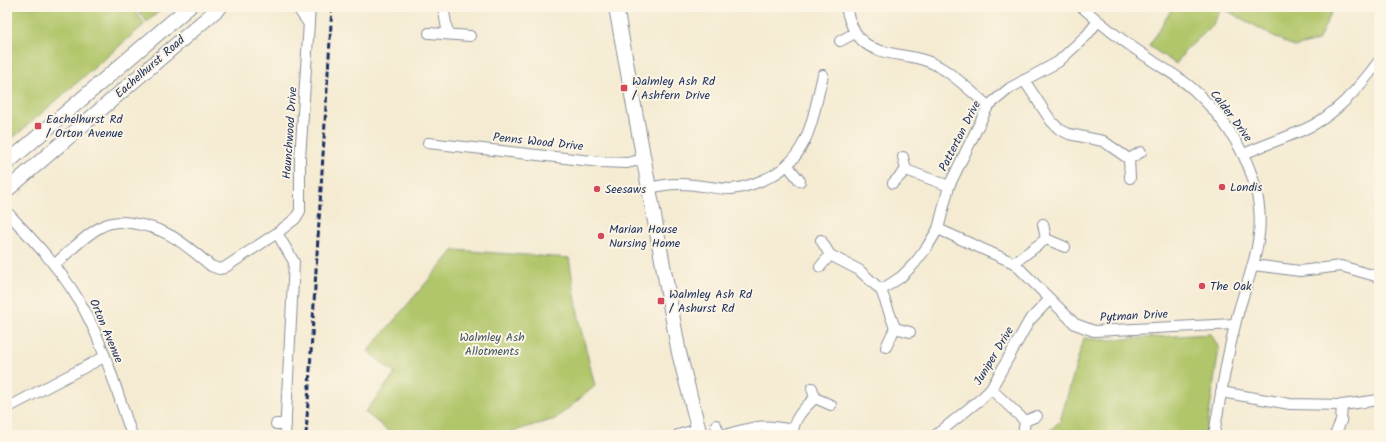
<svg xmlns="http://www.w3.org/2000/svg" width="1386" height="442" font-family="Kalam,sans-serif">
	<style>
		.green { fill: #b1c66a; stroke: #667a64 }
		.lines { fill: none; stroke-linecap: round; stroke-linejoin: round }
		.street-casing { stroke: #888d98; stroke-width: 12 }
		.secondary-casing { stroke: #888d98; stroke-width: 16 }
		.street { stroke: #fff; stroke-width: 10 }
		.secondary { stroke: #fff; stroke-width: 14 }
		.rail { stroke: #1b2f5e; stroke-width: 3; stroke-dasharray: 6 3; stroke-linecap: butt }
		.poi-dot { fill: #d1495b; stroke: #fcf5e5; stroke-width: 1.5 }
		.labels { text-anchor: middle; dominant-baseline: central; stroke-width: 4; stroke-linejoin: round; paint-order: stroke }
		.street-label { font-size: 12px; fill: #1b2f5e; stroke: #fcf5e5 }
		.poi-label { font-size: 12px; fill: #1b2f5e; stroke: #fcf5e5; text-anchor: start }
		.park-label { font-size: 12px; fill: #405561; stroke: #fcf5e5 }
	</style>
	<rect width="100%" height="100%" fill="#fcf5e5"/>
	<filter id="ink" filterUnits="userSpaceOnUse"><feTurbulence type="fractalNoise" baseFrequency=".025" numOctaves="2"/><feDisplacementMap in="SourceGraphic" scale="8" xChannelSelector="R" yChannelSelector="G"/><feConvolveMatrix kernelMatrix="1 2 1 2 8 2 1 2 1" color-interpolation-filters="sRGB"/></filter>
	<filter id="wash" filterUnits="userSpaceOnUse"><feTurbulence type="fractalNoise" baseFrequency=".012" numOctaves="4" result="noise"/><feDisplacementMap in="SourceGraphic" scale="16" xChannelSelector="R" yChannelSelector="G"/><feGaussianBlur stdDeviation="0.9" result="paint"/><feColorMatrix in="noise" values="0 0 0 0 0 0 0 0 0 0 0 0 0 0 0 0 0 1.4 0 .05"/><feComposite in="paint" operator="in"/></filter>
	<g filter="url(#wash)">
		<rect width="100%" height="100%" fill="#f4ebd2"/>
		<!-- green -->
		<g class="green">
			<polygon points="7,7 131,7 145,24 7,143"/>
			<polygon points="135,7 164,7 147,22"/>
			<polygon points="1173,7 1334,7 1318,41 1294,47 1222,8 1212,26 1185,51 1176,64 1149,46"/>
			<polygon points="454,250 569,258 580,325 595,386 555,419 500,435 393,435 365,412 395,374 368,351"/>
			<polygon points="1211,334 1219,348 1206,435 1045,435 1060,421 1084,338 1104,340"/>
		</g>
	</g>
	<g filter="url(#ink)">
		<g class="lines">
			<!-- street casing -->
			<g class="street-casing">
				<g id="street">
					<polyline points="297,7 309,24"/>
					<polyline points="443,7 448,34"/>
					<path d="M846 7C859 70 903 43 943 69 959 79 974 94 988 106"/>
					<path d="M1082 7C1102 25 1124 42 1147 57 1162 68 1180 77 1194 90 1233 126 1265 180 1259 234 1256 265 1242 294 1235 325 1226 361 1220 398 1214 435"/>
					<polyline points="429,33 470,36"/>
					<polyline points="840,41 855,33"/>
					<polyline points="1024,80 1051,121 1059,129 1069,134 1103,141 1129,159"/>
					<polyline points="428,143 601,162 627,163 644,159"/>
					<path d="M1244 154C1263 145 1283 139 1303 130 1334 117 1359 88 1379 61"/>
					<polyline points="788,166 800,181"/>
					<polyline points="906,170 949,186"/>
					<polyline points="1130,178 1129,159 1141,152"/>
					<polyline points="893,183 906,170 903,157"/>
					<path d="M650 188C658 186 668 184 677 184 695 183 713 189 731 189 741 188 754 184 763 180 810 161 812 118 823 75"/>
					<path d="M7 212C32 239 59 267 78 299 103 340 116 390 132 435"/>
					<polyline points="1043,224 1046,239 1065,247"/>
					<polyline points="938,229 1014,263 1075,324 1094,331 1235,324"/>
					<polyline points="277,233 294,262 285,435"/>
					<polyline points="830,255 859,270 881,290 895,328"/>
					<polyline points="1014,263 1046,239"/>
					<path d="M54 265C68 253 83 237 99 228 109 222 120 221 131 223 168 228 183 243 211 266L219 269 224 268 277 233 295 219 300 211V159L310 7"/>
					<polyline points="1253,265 1300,271 1341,266 1379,277"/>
					<polyline points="820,267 830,255 821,240"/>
					<polyline points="881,290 901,277 915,263 927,247 938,229 949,186 988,106 1010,88 1058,62 1087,35 1098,21"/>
					<polyline points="886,347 895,328 910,332"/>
					<polyline points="812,388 815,398 831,405"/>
					<polyline points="991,389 1025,421"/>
					<polyline points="1221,392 1290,404 1342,405 1379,400"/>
					<polyline points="7,408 104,357"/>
					<polyline points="276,424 286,424"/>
					<polyline points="716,425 720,435"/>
					<polyline points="678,435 698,429"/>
					<path d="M724 435C755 427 761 423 792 430"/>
					<path d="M793 435C792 420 804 408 815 398"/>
					<polyline points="936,435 982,398 991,389 1029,321 1050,299"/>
					<polyline points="1023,435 1025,421 1037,416"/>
					<polyline points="1335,435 1341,421 1342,405"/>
				</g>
			</g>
			<!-- secondary casing -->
			<g class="secondary-casing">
				<g id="secondary">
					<polyline points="616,7 679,353 700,435"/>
					<polyline points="7,163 189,7"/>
					<polyline points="7,190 220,7"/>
				</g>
			</g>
			<!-- street -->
			<use href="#street" class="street"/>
			<!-- secondary -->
			<use href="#secondary" class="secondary"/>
			<!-- rail -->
			<polyline class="rail" points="306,435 332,7"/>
		</g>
	</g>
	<!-- markers -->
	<g class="poi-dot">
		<rect x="620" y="84" width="8" height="8" rx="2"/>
		<rect x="34" y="122" width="8" height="8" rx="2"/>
		<circle cx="1222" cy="187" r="4"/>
		<circle cx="597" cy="189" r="4"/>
		<circle cx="601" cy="236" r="4"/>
		<circle cx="1202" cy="286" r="4"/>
		<rect x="657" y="297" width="8" height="8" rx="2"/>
	</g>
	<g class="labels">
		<!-- street labels -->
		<g class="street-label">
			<text transform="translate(150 67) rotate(-41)">Eachelhurst Road</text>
			<text transform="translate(1231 116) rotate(53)">Calder Drive</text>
			<text transform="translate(290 133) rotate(-86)">Haunchwood Drive</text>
			<text transform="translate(960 136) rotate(-63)">Patterton Drive</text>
			<text transform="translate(538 142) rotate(6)">Penns Wood Drive</text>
			<text transform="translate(1134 316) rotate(-3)">Pytman Drive</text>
			<text transform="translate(106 331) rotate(67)">Orton Avenue</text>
			<text transform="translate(994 356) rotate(-59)">Juniper Drive</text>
		</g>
		<!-- poi labels -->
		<g class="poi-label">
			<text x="632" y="81">Walmley Ash Rd<tspan x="632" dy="14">/ Ashfern Drive</tspan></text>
			<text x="46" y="119">Eachelhurst Rd<tspan x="46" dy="14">/ Orton Avenue</tspan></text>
			<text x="1230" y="187">Londis</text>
			<text x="605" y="189">Seesaws</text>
			<text x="609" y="229">Marian House<tspan x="609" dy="14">Nursing Home</tspan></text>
			<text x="1210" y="286">The Oak</text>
			<text x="669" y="294">Walmley Ash Rd<tspan x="669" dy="14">/ Ashurst Rd</tspan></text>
		</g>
		<!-- park labels -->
		<g class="park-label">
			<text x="492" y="337">Walmley Ash<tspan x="492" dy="14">Allotments</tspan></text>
		</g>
	</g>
	<!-- margin -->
	<rect width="1386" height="442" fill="none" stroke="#fcf5e5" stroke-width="24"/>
</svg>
